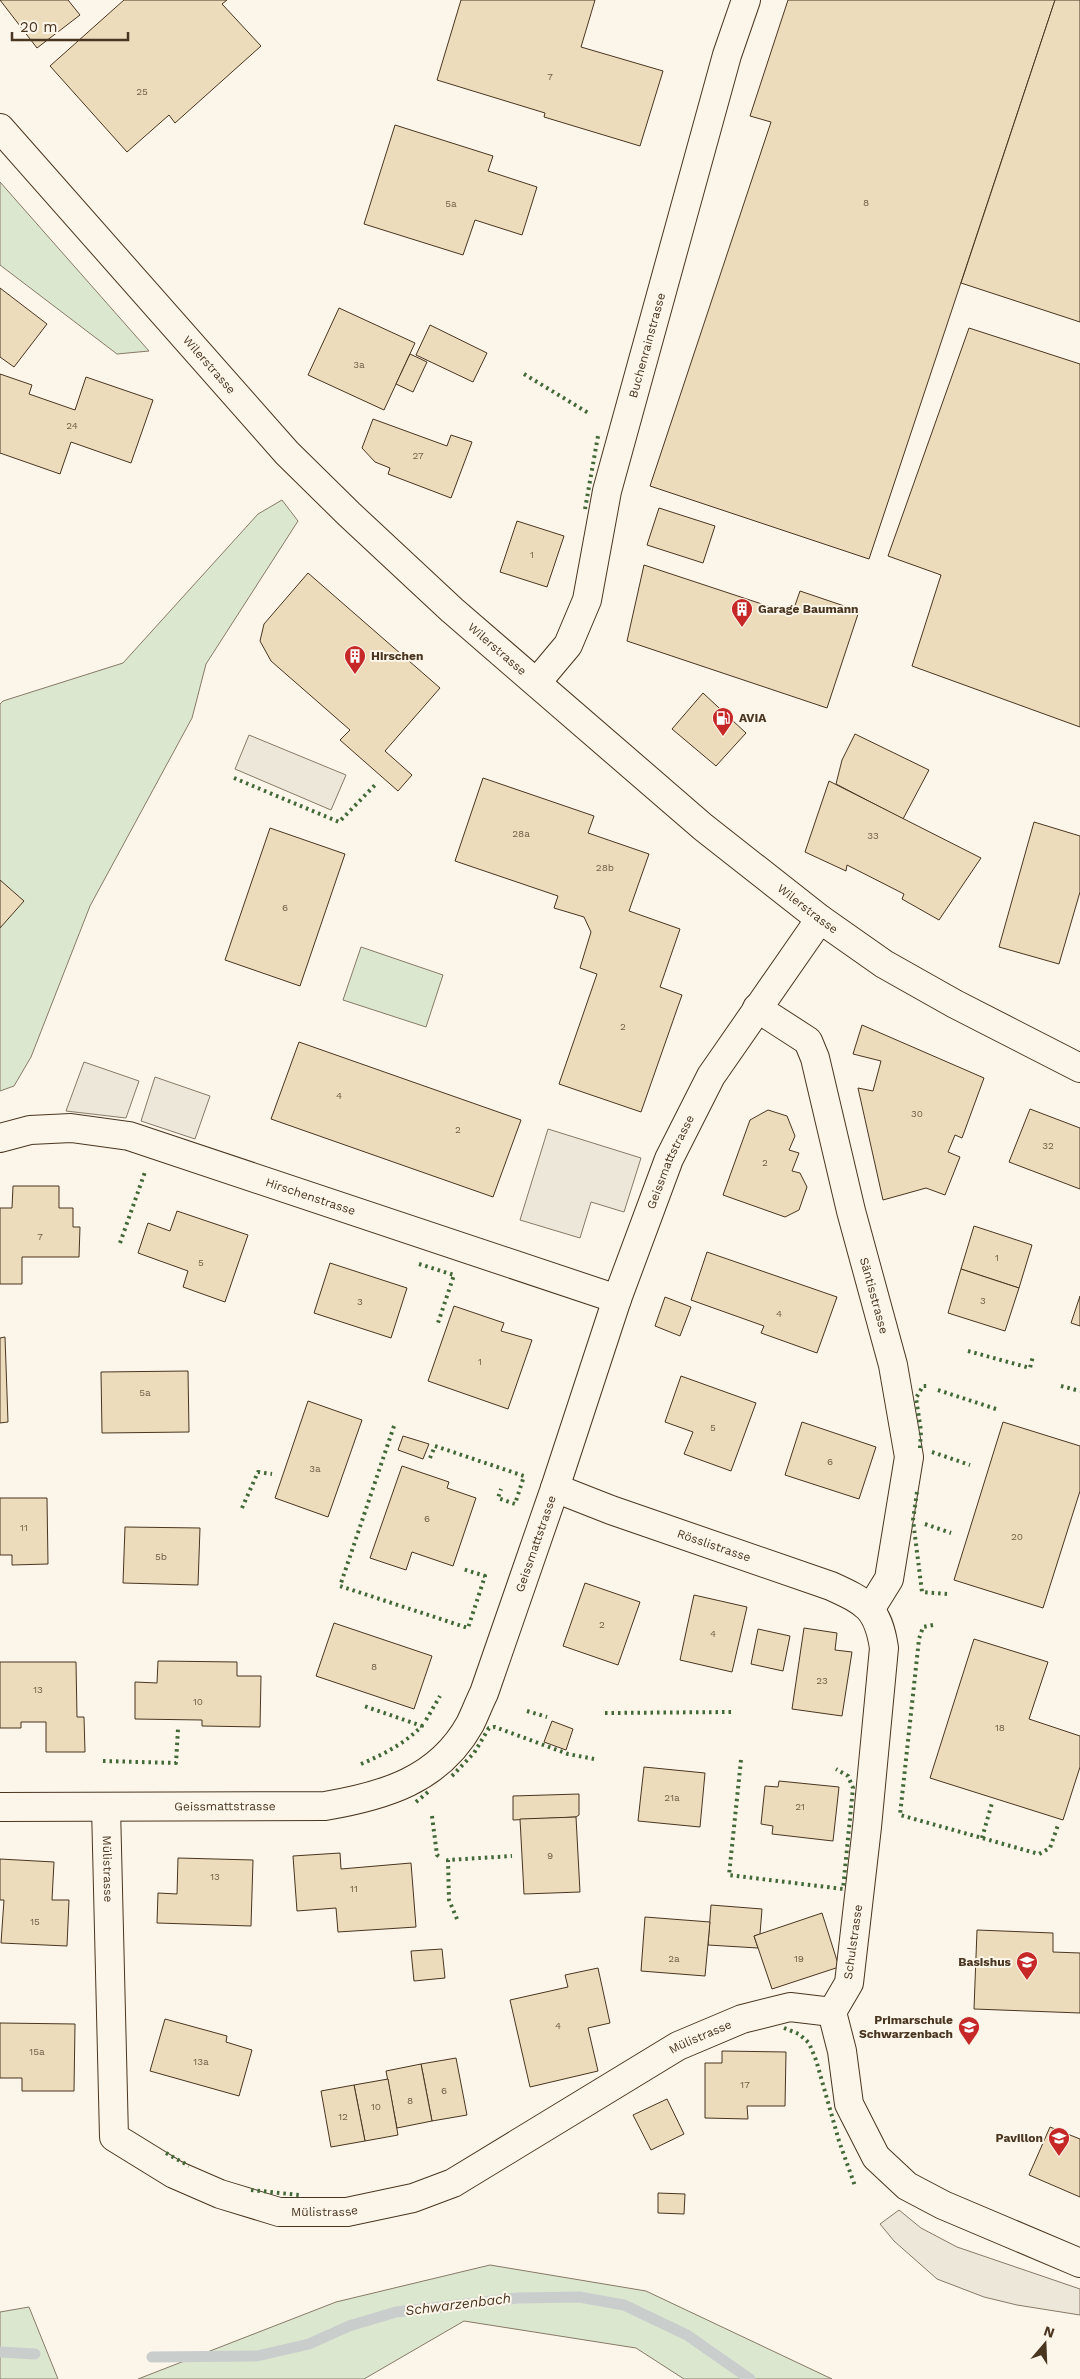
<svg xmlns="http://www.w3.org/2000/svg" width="1080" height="2379" font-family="'Work Sans',sans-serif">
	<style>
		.green { fill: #dce7d0; stroke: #887966 }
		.parking { fill: #ede7d9; stroke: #887966 }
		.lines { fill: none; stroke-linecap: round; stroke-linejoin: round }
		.stream { stroke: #c9cecd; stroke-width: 11 }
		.building { fill: #ecdcbc; stroke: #4a3520 }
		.minor-casing { stroke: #4a3520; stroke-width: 30 }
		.secondary-casing { stroke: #4a3520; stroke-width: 30 }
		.minor { stroke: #fbf6e9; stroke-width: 28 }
		.secondary { stroke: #fbf6e9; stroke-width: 28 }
		.hedge { stroke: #436837; stroke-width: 4; stroke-dasharray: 2.5 4; stroke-linecap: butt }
		.labels { text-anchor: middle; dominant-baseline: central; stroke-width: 4; stroke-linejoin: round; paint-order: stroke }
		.number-label { font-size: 10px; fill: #725f47 }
		.street-label { font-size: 12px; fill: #4a3520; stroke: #fbf6e9 }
		.poi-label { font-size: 12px; font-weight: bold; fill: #4a3520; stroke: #fbf6e9; text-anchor: start }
		.water-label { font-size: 14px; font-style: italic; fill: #4a3520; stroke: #fbf6e9 }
	</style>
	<rect width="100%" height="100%" fill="#fbf6e9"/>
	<!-- green -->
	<g class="green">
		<polygon points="0,182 149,351 117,354 0,265"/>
		<polygon points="282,500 298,521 206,664 192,718 90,906 31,1057 14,1086 0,1091 0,704 3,701 123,663 258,514"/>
		<polygon points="361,947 443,975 426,1027 343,1000"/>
		<polygon points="490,2265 646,2291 832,2379 684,2379 636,2348 464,2321 364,2379 138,2379 336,2302"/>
		<polygon points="29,2307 58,2379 0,2379 0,2312"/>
	</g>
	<!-- parking -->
	<g class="parking">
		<polygon points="249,735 346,775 331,810 235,769"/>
		<polygon points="84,1062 139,1081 126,1118 66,1111"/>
		<polygon points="155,1077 210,1096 195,1139 141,1121"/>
		<polygon points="548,1129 641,1158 624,1212 591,1202 580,1238 520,1220"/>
		<polygon points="899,2210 921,2228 957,2247 1080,2289 1080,2315 1017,2305 984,2297 937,2279 894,2241 880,2224"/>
	</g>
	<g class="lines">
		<!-- stream -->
		<g class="stream">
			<polyline points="0,2352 35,2354"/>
			<polyline points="152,2357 257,2356 309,2344 349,2326 396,2312 518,2298 579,2297 624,2305 687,2335 750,2379"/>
		</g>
	</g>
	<!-- building -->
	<g class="building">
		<polygon points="0,0 68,0 80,15 37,48"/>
		<polygon points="124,0 227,0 222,4 261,46 175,123 169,115 127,152 50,66"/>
		<polygon points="461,0 595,0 581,47 663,71 640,146 544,117 545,113 437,80"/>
		<polygon points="788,0 1055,0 869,559 650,486 771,122 750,116"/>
		<polygon points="1055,0 1080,0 1080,322 961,283"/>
		<polygon points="395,125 493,156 488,171 537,187 522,235 475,220 463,255 364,224"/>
		<polygon points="0,288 47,324 14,367 0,357"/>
		<polygon points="339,308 415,343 384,410 308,375"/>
		<polygon points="430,325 487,353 473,382 416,355"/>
		<polygon points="969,328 1080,364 1080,727 912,666 941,575 888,556"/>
		<polygon points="410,354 427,362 413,392 396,384"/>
		<polygon points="0,374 32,385 29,394 75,410 86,377 153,400 131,463 71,442 60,474 0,453"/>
		<polygon points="373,419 447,446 451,435 472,442 451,498 388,474 390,468 375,462 362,448"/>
		<polygon points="659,508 715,526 703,563 647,545"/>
		<polygon points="517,521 564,536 547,587 500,572"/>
		<polygon points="644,565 792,614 800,591 859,611 827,708 627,641"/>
		<polygon points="308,573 440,688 385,751 412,775 398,791 340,740 350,730 271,661 260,641 264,624"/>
		<polygon points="703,693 746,733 716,766 672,729"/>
		<polygon points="855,734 929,770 903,819 836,784 842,760"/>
		<polygon points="483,778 594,816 588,833 649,854 629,911 680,929 660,987 682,995 641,1112 559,1084 597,974 580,968 591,932 584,917 554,908 558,896 455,861"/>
		<polygon points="829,781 981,858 939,920 902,899 904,894 847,865 846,871 805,852"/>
		<polygon points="1034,822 1080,836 1080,892 1059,964 999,947"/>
		<polygon points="270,828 345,854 300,986 225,960"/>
		<polygon points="0,880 24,901 0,928"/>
		<polygon points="862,1025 984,1078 962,1138 955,1135 948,1152 960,1157 945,1195 926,1188 883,1200 858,1088 873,1091 881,1061 853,1054"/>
		<polygon points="299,1042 521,1120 493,1197 271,1119"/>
		<polygon points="1030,1109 1080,1128 1080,1189 1009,1162"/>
		<polygon points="768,1110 787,1116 795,1136 789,1150 799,1153 792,1171 800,1173 807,1187 799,1210 785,1217 723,1195 750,1120"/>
		<polygon points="13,1186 59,1186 59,1208 73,1208 73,1227 80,1227 79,1257 22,1257 22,1284 0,1284 0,1208 12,1208"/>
		<polygon points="177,1211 248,1235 225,1302 183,1287 188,1271 138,1253 148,1223 170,1231"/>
		<polygon points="974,1226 1032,1245 1019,1288 961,1269"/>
		<polygon points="707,1252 837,1297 817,1353 761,1333 764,1326 691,1300"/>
		<polygon points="330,1263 407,1288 391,1338 314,1313"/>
		<polygon points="961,1269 1019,1288 1005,1331 948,1313"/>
		<polygon points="1080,1296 1080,1326 1071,1323"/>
		<polygon points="665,1297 691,1307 680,1336 655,1326"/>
		<polygon points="454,1306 504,1323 501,1331 532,1340 508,1409 428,1381"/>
		<polygon points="5,1337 8,1422 0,1423 0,1338"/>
		<polygon points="188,1371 189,1432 102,1433 101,1372"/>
		<polygon points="681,1376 756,1403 731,1471 684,1454 693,1432 665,1422"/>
		<polygon points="308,1401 362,1420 328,1517 275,1498"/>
		<polygon points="802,1422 876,1447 859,1499 785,1475"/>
		<polygon points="1003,1422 1080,1446 1080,1491 1043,1608 954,1580"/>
		<polygon points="403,1436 429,1444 423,1459 398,1450"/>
		<polygon points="402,1466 449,1482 447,1488 476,1498 453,1566 412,1552 406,1570 370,1558"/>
		<polygon points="0,1498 47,1498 48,1564 12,1565 12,1555 0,1555"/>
		<polygon points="125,1527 200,1528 198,1585 123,1583"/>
		<polygon points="585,1583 640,1602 618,1665 563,1646"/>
		<polygon points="694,1595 747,1607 732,1672 680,1660"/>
		<polygon points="334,1623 432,1656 414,1709 316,1676"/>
		<polygon points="804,1628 837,1633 835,1650 852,1652 842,1716 792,1709"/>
		<polygon points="758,1629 790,1636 783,1671 751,1664"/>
		<polygon points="974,1639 1048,1662 1029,1719 1080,1736 1080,1767 1063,1820 930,1778"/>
		<polygon points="158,1661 237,1662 237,1676 261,1676 260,1727 202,1726 202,1720 135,1719 135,1682 157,1683"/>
		<polygon points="0,1662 76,1662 77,1717 84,1717 85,1752 46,1752 46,1722 21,1722 21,1728 0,1728"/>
		<polygon points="552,1721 573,1729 566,1750 544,1742"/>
		<polygon points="644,1767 705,1773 700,1827 638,1821"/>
		<polygon points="779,1781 839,1787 833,1841 772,1834 773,1826 761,1824 765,1786 778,1787"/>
		<polygon points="579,1794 579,1815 576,1817 513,1820 513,1796"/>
		<polygon points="576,1817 580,1892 524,1894 520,1819"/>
		<polygon points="340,1853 341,1869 411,1863 416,1927 338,1932 336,1908 297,1911 293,1856"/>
		<polygon points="178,1858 253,1860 251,1926 157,1923 158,1893 177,1894"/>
		<polygon points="0,1859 54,1862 52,1900 69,1900 67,1946 1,1943 4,1900 0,1900"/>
		<polygon points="711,1905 762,1909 760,1934 754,1936 758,1948 708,1945"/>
		<polygon points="822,1913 839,1967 772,1989 754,1936"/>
		<polygon points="645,1917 710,1922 705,1976 641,1971"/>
		<polygon points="977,1930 1053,1933 1053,1952 1080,1953 1080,2013 974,2009"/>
		<polygon points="442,1949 445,1978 414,1981 411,1951"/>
		<polygon points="598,1968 610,2023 588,2028 598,2071 530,2087 510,2000 568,1987 565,1975"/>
		<polygon points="165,2019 227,2036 226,2042 252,2050 239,2096 150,2071"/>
		<polygon points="0,2023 75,2024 74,2091 22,2091 22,2078 0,2078"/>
		<polygon points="722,2051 786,2052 785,2106 747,2106 748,2119 705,2118 705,2063 722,2063"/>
		<polygon points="456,2058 467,2115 432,2121 421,2064"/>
		<polygon points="421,2064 432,2121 397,2128 386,2071"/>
		<polygon points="388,2079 398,2135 365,2141 354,2085"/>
		<polygon points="354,2085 365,2141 331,2147 321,2091"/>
		<polygon points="667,2099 684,2134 651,2150 633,2115"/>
		<polygon points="1050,2127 1080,2139 1080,2197 1029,2175"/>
		<polygon points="658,2193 685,2194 684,2214 658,2213"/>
	</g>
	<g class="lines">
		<!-- minor casing -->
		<g class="minor-casing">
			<g id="minor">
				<path id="s1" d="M537 682 568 645 587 600 607 491 727 55 746 0"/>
				<path id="s2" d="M757 1008 808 1041 815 1058 851 1211 893 1365 909 1457 889 1579 871 1608"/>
				<path id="s3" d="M0 1138 30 1130 71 1128 129 1136 617 1299"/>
				<path id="s4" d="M555 1488 611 1510 831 1586C866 1602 878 1608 884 1648L867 1827 849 1983 832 2012 842 2051 849 2104 876 2157 907 2186 943 2205 1080 2263"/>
				<path id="s5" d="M0 1807 325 1806C384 1796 439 1780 470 1724 475 1714 479 1703 484 1693L555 1488 617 1299 669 1159 711 1076 820 919"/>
				<path id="s6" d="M106 1807 114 2137 174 2174 220 2194 279 2212H347L413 2198 453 2183 678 2046 742 2019 790 2007 832 2012"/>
			</g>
		</g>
		<!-- secondary casing -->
		<g class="secondary-casing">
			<g id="secondary">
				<path id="s7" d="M0 128 287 453 349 514 452 610 703 827 820 919 884 964 955 1004 1080 1068"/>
			</g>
		</g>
		<!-- minor -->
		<use href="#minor" class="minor"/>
		<!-- secondary -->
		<use href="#secondary" class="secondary"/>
		<!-- hedge -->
		<g class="hedge">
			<polyline points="524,374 590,414"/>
			<polyline points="585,509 598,436"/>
			<polyline points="234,778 339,822 376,784"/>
			<polyline points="120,1243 145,1172"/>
			<polyline points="419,1264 454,1275 437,1326"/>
			<polyline points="968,1351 1030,1368 1033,1356"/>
			<polyline points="1061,1386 1080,1391"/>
			<polyline points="938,1390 999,1410"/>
			<polyline points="394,1426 340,1586 468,1628 485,1576 463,1569"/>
			<polyline points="920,1448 921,1431 916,1398 923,1386 930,1386"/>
			<polyline points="932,1452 970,1465"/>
			<polyline points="430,1458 435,1446 524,1476 515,1504 498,1498 501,1489"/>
			<polyline points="917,1492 913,1520 922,1592 947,1594"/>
			<polyline points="242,1508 258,1472 272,1474"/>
			<polyline points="925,1524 951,1533"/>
			<polyline points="933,1625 923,1627 919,1639 900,1815 1039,1854 1050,1848 1058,1825"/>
			<polyline points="527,1711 547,1717"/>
			<polyline points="605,1713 732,1712"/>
			<polyline points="426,1720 440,1696"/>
			<polyline points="741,1760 729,1875 843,1889 853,1788 848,1776 836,1769"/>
			<polyline points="103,1761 176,1763 178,1729"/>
			<path d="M361 1764C384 1754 404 1744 422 1726L364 1706"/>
			<polyline points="452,1776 474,1753 489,1728 495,1727 568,1754 594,1759"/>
			<polyline points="416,1802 428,1792"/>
			<polyline points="432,1816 437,1855 442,1858"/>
			<polyline points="982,1838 992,1803"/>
			<polyline points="457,1919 449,1900 448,1860 512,1856"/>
			<polyline points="784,2028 799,2034 809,2043 816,2060 839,2141 855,2186"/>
			<polyline points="166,2153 189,2166"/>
			<polyline points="251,2190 299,2195"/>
		</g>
	</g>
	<!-- icons -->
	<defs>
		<g id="building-pin" transform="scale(1.125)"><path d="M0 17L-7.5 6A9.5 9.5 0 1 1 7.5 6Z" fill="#c62828" stroke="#fbf6e9"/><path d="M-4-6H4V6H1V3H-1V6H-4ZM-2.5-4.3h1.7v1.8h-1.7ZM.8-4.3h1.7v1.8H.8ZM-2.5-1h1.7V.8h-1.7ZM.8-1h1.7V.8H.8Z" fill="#fff"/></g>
		<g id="fuel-pin" transform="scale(1.125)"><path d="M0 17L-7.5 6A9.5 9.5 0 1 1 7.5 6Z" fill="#c62828" stroke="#fbf6e9"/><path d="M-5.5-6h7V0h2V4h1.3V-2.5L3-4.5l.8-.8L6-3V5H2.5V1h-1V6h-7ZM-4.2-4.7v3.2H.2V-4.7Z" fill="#fff"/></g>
		<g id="school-pin" transform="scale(1.125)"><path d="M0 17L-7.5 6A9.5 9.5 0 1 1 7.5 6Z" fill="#c62828" stroke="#fbf6e9"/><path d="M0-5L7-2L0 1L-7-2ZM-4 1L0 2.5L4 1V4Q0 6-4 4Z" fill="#fff"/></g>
	</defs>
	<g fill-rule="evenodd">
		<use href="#building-pin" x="742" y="609"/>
		<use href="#building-pin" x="355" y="656"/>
		<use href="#fuel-pin" x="723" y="718"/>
		<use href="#school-pin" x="1027" y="1962"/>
		<use href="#school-pin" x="969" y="2027"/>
		<use href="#school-pin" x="1059" y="2138"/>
	</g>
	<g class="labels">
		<!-- number labels -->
		<g class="number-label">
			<text x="550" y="76">7</text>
			<text x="142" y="91">25</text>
			<text x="866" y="202">8</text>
			<text x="451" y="203">5a</text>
			<text x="359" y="364">3a</text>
			<text x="72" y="425">24</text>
			<text x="418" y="455">27</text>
			<text x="532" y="554">1</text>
			<text x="521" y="833">28a</text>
			<text x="873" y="835">33</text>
			<text x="605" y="867">28b</text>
			<text x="285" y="907">6</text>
			<text x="623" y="1026">2</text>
			<text x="339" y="1095">4</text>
			<text x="917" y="1113">30</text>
			<text x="458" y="1129">2</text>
			<text x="1048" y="1145">32</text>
			<text x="765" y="1162">2</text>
			<text x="40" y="1236">7</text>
			<text x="997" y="1257">1</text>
			<text x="201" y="1262">5</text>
			<text x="983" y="1300">3</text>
			<text x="360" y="1301">3</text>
			<text x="779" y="1313">4</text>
			<text x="480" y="1361">1</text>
			<text x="145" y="1392">5a</text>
			<text x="713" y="1427">5</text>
			<text x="830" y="1461">6</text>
			<text x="315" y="1468">3a</text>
			<text x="427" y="1518">6</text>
			<text x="24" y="1527">11</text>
			<text x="1017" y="1536">20</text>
			<text x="161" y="1556">5b</text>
			<text x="602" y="1624">2</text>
			<text x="713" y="1633">4</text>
			<text x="374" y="1666">8</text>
			<text x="822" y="1680">23</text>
			<text x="38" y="1689">13</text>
			<text x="198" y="1701">10</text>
			<text x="1000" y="1727">18</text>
			<text x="672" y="1797">21a</text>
			<text x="800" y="1806">21</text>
			<text x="550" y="1855">9</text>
			<text x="215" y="1876">13</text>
			<text x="354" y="1888">11</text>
			<text x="35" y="1921">15</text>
			<text x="674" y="1958">2a</text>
			<text x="799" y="1958">19</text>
			<text x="558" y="2025">4</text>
			<text x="37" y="2051">15a</text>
			<text x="201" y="2061">13a</text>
			<text x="745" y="2084">17</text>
			<text x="444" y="2090">6</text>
			<text x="410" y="2100">8</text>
			<text x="376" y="2106">10</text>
			<text x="343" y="2116">12</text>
		</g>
		<!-- street labels -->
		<g class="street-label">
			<text stroke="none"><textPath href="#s1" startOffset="359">Buchenrainstrasse</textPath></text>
			<text stroke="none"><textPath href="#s7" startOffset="316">Wilerstrasse</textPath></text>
			<text stroke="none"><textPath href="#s7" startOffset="721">Wilerstrasse</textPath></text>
			<text stroke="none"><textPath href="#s7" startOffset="1126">Wilerstrasse</textPath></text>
			<text stroke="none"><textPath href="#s5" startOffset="1095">Geissmattstrasse</textPath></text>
			<text stroke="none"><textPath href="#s3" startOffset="322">Hirschenstrasse</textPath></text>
			<text stroke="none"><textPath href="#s2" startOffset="324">Säntisstrasse</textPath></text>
			<text stroke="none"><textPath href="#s5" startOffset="690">Geissmattstrasse</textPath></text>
			<text stroke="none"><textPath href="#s4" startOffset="169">Rösslistrasse</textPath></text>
			<text stroke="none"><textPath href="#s5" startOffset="225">Geissmattstrasse</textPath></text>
			<text stroke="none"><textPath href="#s6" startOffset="62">Mülistrasse</textPath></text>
			<text transform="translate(853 1942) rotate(-82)">Schulstrasse</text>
			<text stroke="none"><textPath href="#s6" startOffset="978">Mülistrasse</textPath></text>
			<text stroke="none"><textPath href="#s6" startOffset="558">Mülistrasse</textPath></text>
		</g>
		<!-- poi labels -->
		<g class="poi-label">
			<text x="758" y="609">Garage Baumann</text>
			<text x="371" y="656">Hirschen</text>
			<text x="739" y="718">AVIA</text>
			<text x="1011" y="1962" text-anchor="end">Basishus</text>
			<text x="953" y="2020" text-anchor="end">Primarschule<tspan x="953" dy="14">Schwarzenbach</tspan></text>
			<text x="1043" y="2138" text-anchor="end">Pavillon</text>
		</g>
		<!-- water labels -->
		<g class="water-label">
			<text transform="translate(458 2304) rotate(-7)">Schwarzenbach</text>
		</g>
	</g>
	<!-- north arrow -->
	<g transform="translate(1045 2344) rotate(19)" stroke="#fbf6e9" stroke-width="4" paint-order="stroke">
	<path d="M0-4L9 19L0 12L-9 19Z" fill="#4a3520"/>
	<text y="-8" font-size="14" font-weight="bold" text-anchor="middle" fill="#4a3520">N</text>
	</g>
	<!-- scale -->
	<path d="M12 32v8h116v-8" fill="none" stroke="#4a3520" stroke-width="2.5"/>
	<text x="20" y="32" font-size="15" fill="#4a3520" stroke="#fbf6e9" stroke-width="4" paint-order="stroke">20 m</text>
</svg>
